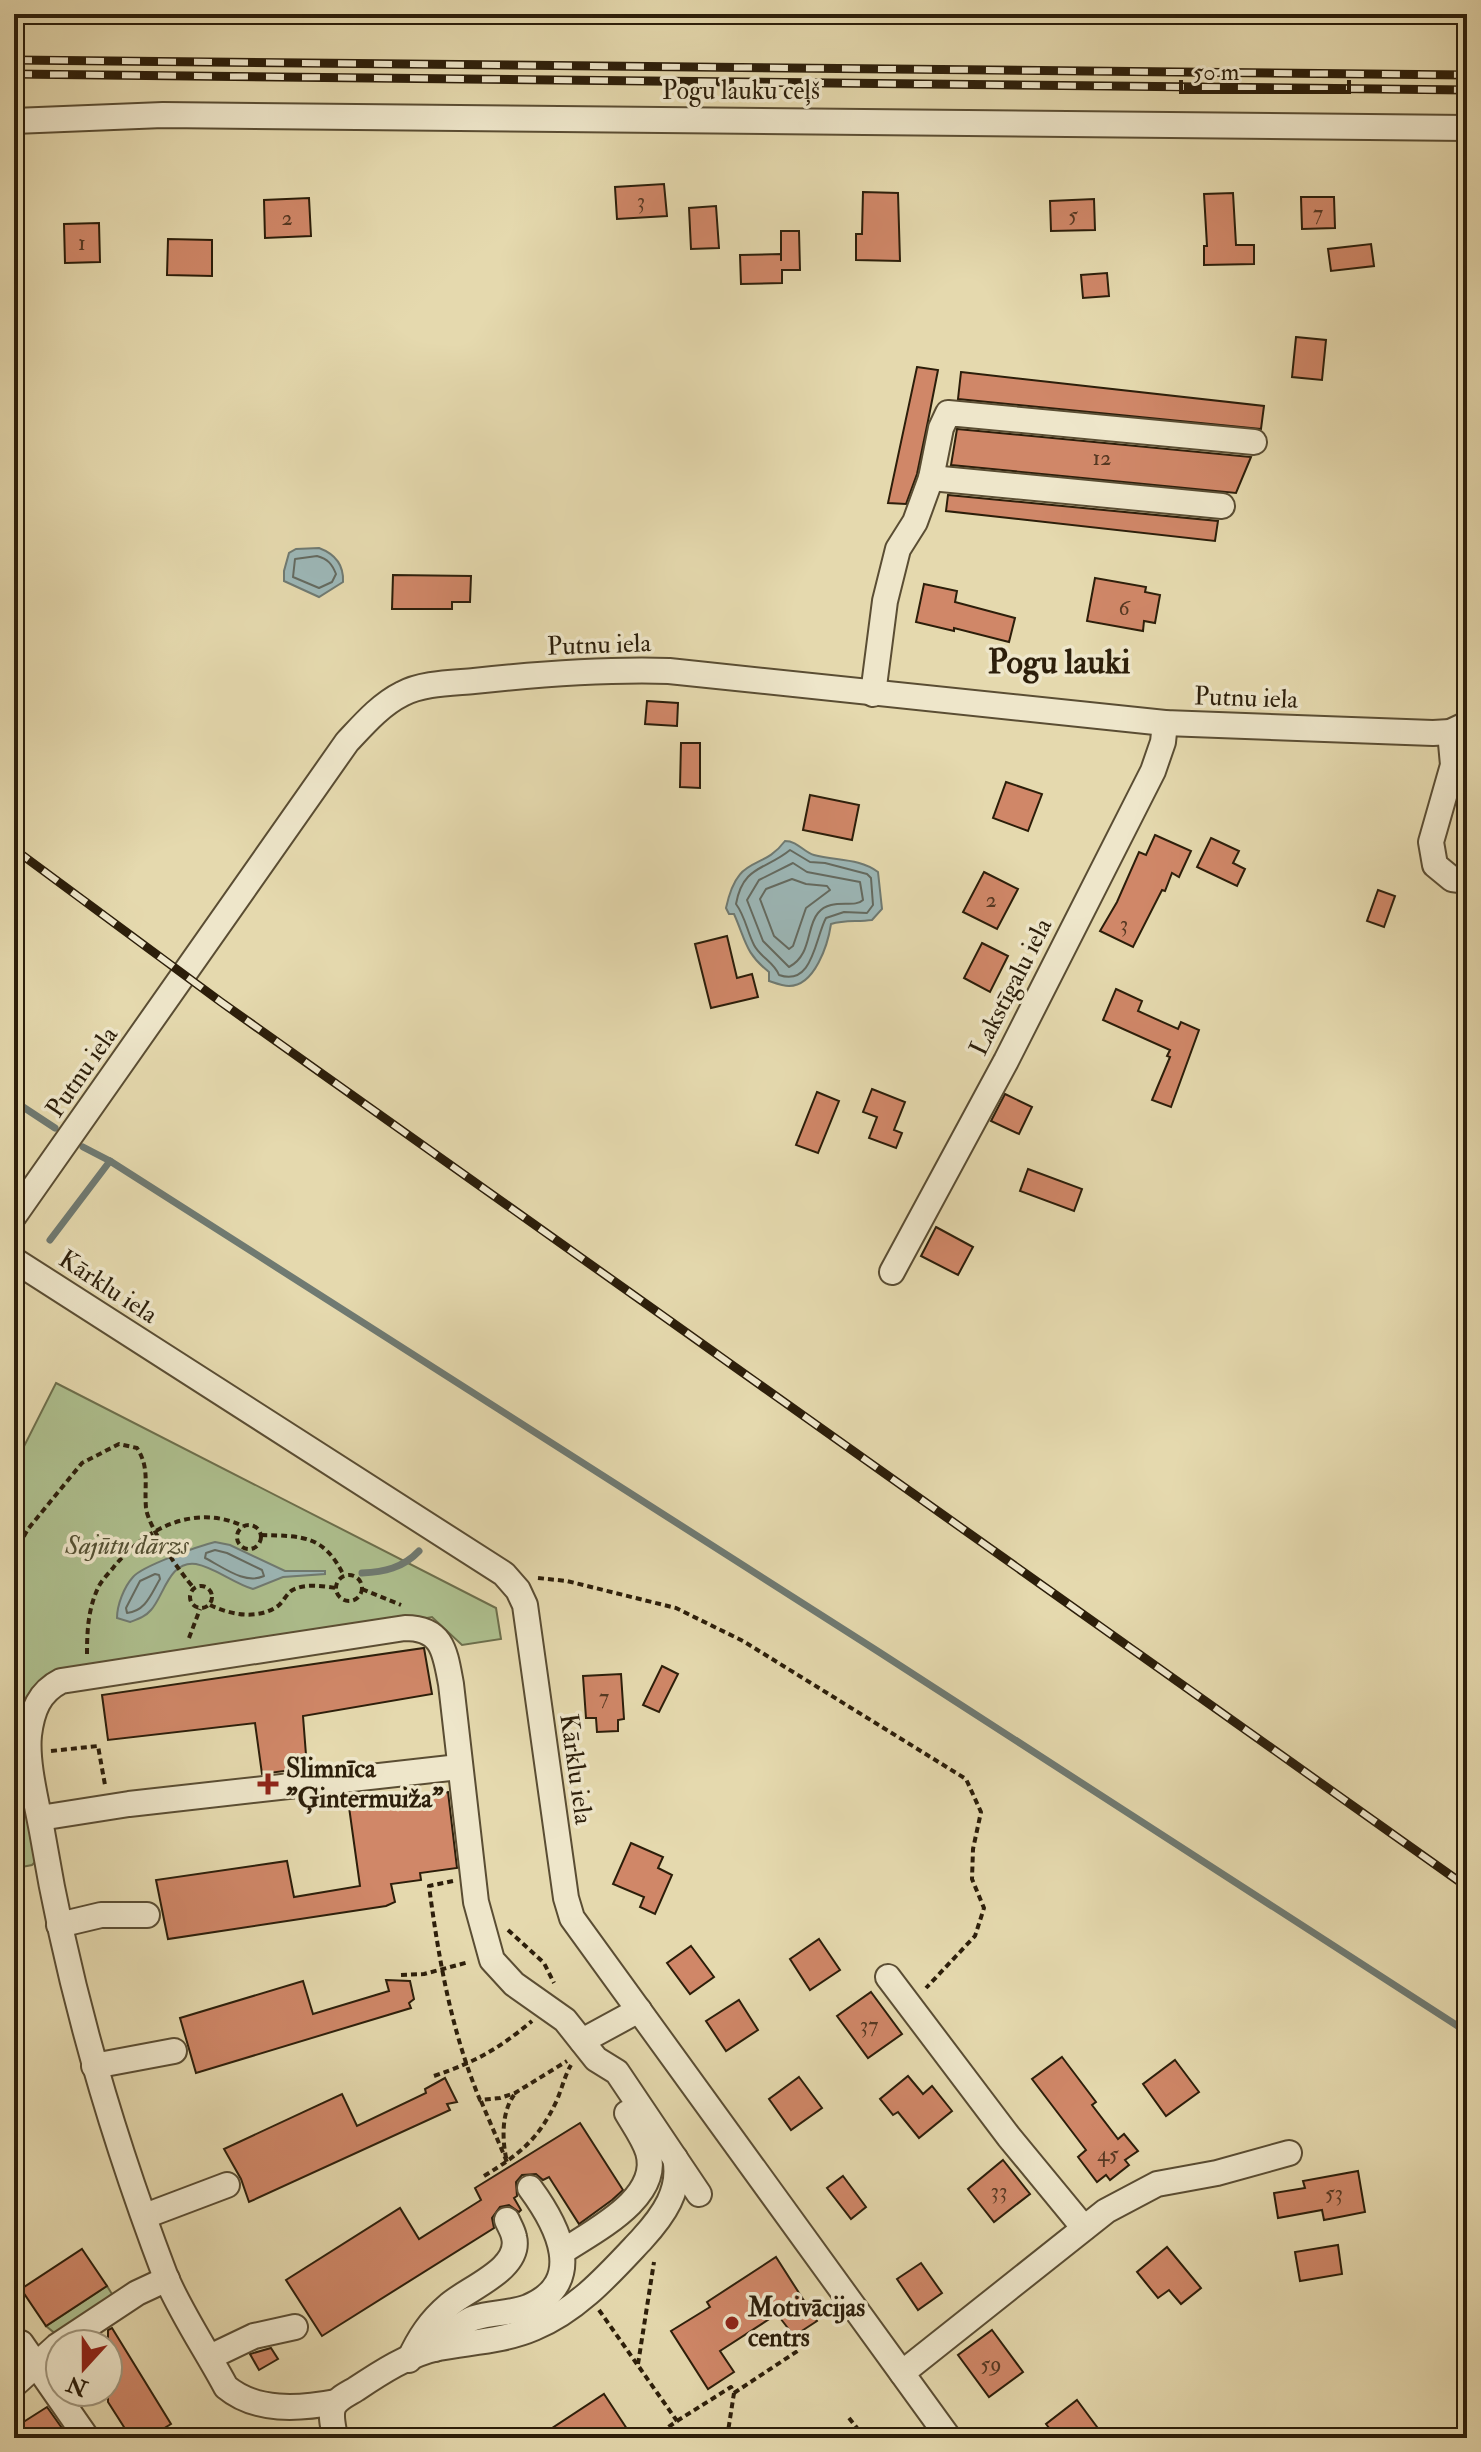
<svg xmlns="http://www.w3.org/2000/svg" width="1481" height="2452" font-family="'IM FELL Double Pica',serif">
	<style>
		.green { fill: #aec08f; stroke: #6d6f4c; stroke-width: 2 }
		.water { fill: #9cb7b7; stroke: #6f7a72; stroke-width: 2 }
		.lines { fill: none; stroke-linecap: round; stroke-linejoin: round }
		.shore { stroke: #646a60; stroke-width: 2 }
		.stream { stroke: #6f7a72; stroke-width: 7 }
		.building { fill: #d08768; stroke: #2c1e0a; stroke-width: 2 }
		.minor-casing { stroke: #5a4d33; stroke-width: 28 }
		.path { stroke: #2c1e0a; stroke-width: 4; stroke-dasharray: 6 4; stroke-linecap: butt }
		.minor { stroke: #eee6ca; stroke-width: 24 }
		.rail-casing { stroke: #2c1e0a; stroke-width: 9 }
		.rail { stroke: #eee6ca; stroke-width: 6; stroke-dasharray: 18; stroke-linecap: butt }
		.poi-dot { fill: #8f2418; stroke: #eee6ca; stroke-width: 3 }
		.labels { text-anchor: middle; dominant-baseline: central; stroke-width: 7; stroke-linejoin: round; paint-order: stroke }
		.number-label { font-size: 22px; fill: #553822 }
		.street-label { font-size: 26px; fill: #2c1e0a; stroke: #eee6ca }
		.park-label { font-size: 26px; font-style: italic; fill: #534f32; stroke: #eee6ca }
		.poi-label { font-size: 26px; font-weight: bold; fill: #2c1e0a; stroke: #eee6ca; text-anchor: start }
		.district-label { font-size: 34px; font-weight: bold; fill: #2c1e0a; stroke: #eee6ca }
	</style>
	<rect width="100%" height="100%" fill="#e5d9ae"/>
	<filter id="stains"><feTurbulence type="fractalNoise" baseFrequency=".0025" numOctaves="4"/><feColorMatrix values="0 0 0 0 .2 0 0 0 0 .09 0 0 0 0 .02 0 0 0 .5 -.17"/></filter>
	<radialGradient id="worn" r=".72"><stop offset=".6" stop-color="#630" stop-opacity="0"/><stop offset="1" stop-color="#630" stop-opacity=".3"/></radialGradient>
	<!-- green -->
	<g class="green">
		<polygon points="56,1383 496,1608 501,1639 462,1645 432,1617 33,1690 36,1861 32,1865 22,1867 14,1860 14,1466"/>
		<polygon points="107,2286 112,2294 112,2300 57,2335 46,2326"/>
	</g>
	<!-- water -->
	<g class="water">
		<path d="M319 548C335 554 344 564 343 582L319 597 284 581V571L289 553 296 549Z"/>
		<path d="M785 841C798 841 803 852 814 855 836 861 859 858 878 872L882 909 872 920C857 922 845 920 831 924 828 944 815 986 789 986 783 986 775 983 769 981V972C745 953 746 941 734 914H729L726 908C738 852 761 873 785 841Z"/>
		<path d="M215 1542 230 1545 285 1571H325V1574L283 1577 253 1589C233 1583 216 1568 196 1564 169 1560 164 1596 151 1610 145 1617 138 1619 130 1622L117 1618C117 1605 124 1587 133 1577 142 1566 199 1546 215 1542Z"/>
	</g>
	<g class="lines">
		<!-- shore -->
		<g class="shore">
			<path d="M317 556C328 559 332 564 336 574L332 582 319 588 293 577 295 559Z"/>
			<path d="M790 850 810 862 825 863 867 874 871 878 873 905 867 913 844 912 826 918C815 938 813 987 779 975 774 962 760 957 754 945 747 931 745 916 736 904 743 865 766 870 790 850Z"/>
			<path d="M793 863 807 872 860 882 863 900C854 909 831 897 818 913 806 927 812 955 789 967L763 941 747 900 759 880Z"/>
			<polygon points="792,879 806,884 827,886 830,890 806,908 793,946 789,949 774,936 760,899 766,889"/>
			<path d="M215 1550 227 1553 262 1570 264 1576C245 1585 223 1567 205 1558L206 1553Z"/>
			<path d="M155 1574 159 1575 160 1579C151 1594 146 1611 127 1613L126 1608 140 1581Z"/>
		</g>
		<!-- stream -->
		<g class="stream">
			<polyline points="14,1101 55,1128"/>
			<polyline points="83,1147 110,1161 879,1652 1467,2032"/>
			<polyline points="50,1240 110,1161"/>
			<path d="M362 1573C384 1572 403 1568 419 1551"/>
		</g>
	</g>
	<!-- building -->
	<g class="building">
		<polygon points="664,184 667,216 617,219 615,187"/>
		<polygon points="863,192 898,193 900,261 856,260 856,234 862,234"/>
		<polygon points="1233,193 1236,245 1254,245 1254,264 1204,265 1204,246 1207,246 1204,194"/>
		<polygon points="1301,197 1334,197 1335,228 1302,229"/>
		<polygon points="309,198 311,236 265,238 264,200"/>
		<polygon points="1094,199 1095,230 1051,231 1050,201"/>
		<polygon points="716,206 719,248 691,249 689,208"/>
		<polygon points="99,223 100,262 65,263 64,224"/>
		<polygon points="781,231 799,231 800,270 782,270 782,283 741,284 740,255 781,254 781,261"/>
		<polygon points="168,239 212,240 212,276 167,275"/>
		<polygon points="1371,244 1374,266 1331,271 1328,249"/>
		<polygon points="1107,273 1109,296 1083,298 1081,275"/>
		<polygon points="1296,337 1326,340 1322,380 1292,377"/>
		<polygon points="917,367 938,370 928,421 917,474 906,504 888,503"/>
		<polygon points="961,372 1264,406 1261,429 958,399"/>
		<polygon points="957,429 1251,457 1236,493 951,465"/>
		<polygon points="948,495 1218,521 1215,541 946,511"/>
		<polygon points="393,575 471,576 470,602 452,602 452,609 392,609"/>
		<polygon points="1095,578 1146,587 1145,592 1160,595 1155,623 1144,621 1143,631 1087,621"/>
		<polygon points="924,584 957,591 955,602 1015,618 1009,642 954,628 954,631 916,622"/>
		<polygon points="647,701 678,703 677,726 645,724"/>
		<polygon points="681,743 700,743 700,788 680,787"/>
		<polygon points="1006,782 1042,794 1028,831 993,818"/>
		<polygon points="810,795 859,805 852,840 803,830"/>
		<polygon points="1155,835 1191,851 1179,877 1172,873 1165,891 1162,890 1133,947 1100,931 1117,902 1139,852 1146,855"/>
		<polygon points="1211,838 1239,851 1233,863 1245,869 1237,886 1197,867"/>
		<polygon points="984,872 1018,889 997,929 963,912"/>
		<polygon points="1378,890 1395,896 1384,927 1367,921"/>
		<polygon points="727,936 737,978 752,974 758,997 711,1008 695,944"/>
		<polygon points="982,943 1008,956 990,992 964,978"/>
		<polygon points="1116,989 1142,1001 1138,1011 1178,1029 1181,1022 1199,1030 1171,1107 1152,1100 1170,1057 1167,1056 1170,1050 1103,1020"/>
		<polygon points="872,1089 905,1102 894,1130 902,1133 896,1148 869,1138 877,1117 863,1112"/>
		<polygon points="817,1092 839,1101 818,1153 796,1145"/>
		<polygon points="1005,1094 1032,1107 1019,1134 991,1121"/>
		<polygon points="1028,1169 1082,1189 1074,1211 1020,1191"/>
		<polygon points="936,1227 973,1247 958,1275 921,1256"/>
		<polygon points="424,1648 432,1694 303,1716 307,1768 262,1774 255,1723 108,1740 102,1695"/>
		<polygon points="662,1666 678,1674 659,1712 643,1705"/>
		<polygon points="621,1674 624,1719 618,1720 618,1731 597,1732 596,1718 586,1718 583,1676"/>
		<polygon points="448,1792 457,1868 420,1873 421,1880 391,1884 395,1902 386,1906 168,1939 156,1880 287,1861 294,1897 360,1886 349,1807 406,1796"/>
		<polygon points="631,1843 663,1857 658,1868 672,1875 655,1914 640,1907 644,1897 613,1884"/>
		<polygon points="819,1939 840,1970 810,1990 790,1959"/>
		<polygon points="691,1946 714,1977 690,1994 667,1963"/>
		<polygon points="386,1980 410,1981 414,1999 409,2003 411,2008 196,2073 180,2018 303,1981 313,2014 389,1991"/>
		<polygon points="871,1992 902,2034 868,2058 837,2016"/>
		<polygon points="739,2000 758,2030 726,2051 706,2021"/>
		<polygon points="1062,2057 1096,2102 1092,2105 1118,2139 1124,2134 1138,2151 1125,2160 1129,2165 1110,2180 1106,2175 1097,2182 1078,2157 1086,2150 1032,2079"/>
		<polygon points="1175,2060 1199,2092 1166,2116 1143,2084"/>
		<polygon points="908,2076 923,2094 932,2086 952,2111 919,2138 898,2112 893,2115 880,2099"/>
		<polygon points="799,2077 822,2108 791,2130 769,2099"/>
		<polygon points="445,2078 457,2102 447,2104 450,2110 249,2202 241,2179 224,2149 342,2094 357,2126 426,2093 425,2089"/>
		<polygon points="580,2123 623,2190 612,2200 579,2224 549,2177 543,2180 536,2174 522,2175 516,2182 517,2196 514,2198 521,2210 519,2212 509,2205 500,2207 492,2218 494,2228 322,2336 286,2280 400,2208 419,2239 481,2200 475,2188"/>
		<polygon points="1003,2160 1030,2194 994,2222 968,2189"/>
		<polygon points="1358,2171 1365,2212 1324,2220 1322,2210 1278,2218 1274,2193 1305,2188 1303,2181"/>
		<polygon points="843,2176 866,2207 851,2219 827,2188"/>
		<polygon points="1338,2245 1342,2274 1300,2281 1295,2252"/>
		<polygon points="1167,2247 1201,2288 1181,2304 1169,2290 1158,2298 1137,2272"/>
		<polygon points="82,2249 107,2286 46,2326 21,2289"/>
		<polygon points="776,2257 817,2321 794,2336 777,2314 720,2351 734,2372 708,2389 671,2331 710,2307 707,2302"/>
		<polygon points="921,2263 942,2293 918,2310 897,2279"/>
		<polygon points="112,2328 171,2424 148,2438 131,2438 108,2402 108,2330"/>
		<polygon points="992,2330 1023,2372 989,2397 958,2355"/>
		<polygon points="271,2348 278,2359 259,2370 250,2354"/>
		<polygon points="604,2394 633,2438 537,2438"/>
		<polygon points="1077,2400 1100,2431 1091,2438 1057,2438 1046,2424"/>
		<polygon points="47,2407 69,2438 14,2438 14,2428"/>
	</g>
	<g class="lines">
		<!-- minor casing -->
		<g class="minor-casing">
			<g id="minor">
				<polyline points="14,121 163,115 1467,128"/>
				<polyline points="931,478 1222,506"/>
				<polyline points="873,694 885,601 898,549 915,522 931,478 941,428 948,413 1254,442"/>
				<polyline points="1450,732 1453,765 1431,842 1435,865 1452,879 1467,881"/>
				<path d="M14 1216 347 742C363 725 380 705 402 694 422 683 452 683 474 681 539 674 604 669 669 671L1165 723 1433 733 1450 732 1467 724"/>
				<polyline points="14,1260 504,1574 518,1590 525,1605 566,1898 572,1918 949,2438"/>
				<polyline points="892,1272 1006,1061 1153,771 1163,742 1165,723"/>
				<polyline points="40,1818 129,1804 459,1767"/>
				<polyline points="59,1925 101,1915 147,1915"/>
				<polyline points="888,1977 1009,2137 1084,2228"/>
				<polyline points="582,2041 639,2010"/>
				<polyline points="94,2066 174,2051"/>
				<polyline points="145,2216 227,2185"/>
				<path d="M562 2252C593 2231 662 2198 648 2152 644 2139 634 2125 627 2113"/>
				<polyline points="21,2343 87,2438"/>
				<path d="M435 2349C447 2339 460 2323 474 2318 492 2312 510 2314 528 2307 587 2282 558 2226 530 2188"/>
				<polyline points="210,2357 254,2336 295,2327"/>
				<path d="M409 2360C419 2338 430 2321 449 2305 468 2288 522 2269 514 2237 513 2231 509 2225 507 2220"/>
				<polyline points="902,2373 1106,2211 1157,2184 1217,2173 1289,2153"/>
				<polyline points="14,2385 57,2346 137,2293 167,2279"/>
				<path d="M336 2402C299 2409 256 2412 226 2387 208 2353 179 2310 165 2275 111 2133 68 1987 43 1837 38 1807 26 1765 29 1735 32 1711 39 1692 61 1681L405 1628C443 1628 445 1652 451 1684L476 1902 492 1960 514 1984 565 2020 596 2059 617 2072 699 2194"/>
				<path d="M335 2438C334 2429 330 2417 333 2408 336 2399 348 2394 356 2389 380 2373 409 2354 438 2348 470 2342 504 2341 534 2328 578 2310 610 2273 642 2239 663 2216 682 2190 675 2158"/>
			</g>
		</g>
		<!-- path -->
		<g class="path">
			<circle cx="249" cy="1537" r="12"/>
			<path d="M261 1535C303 1536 324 1535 344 1576"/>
			<path d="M14 1554 28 1529 82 1463 119 1444 137 1448C150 1468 144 1485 146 1508 148 1527 181 1574 194 1588"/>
			<circle cx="349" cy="1588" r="13"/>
			<polyline points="538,1578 567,1581 676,1608 743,1641 966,1779 981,1812 973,1849 972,1879 984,1908 975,1936 926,1988"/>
			<circle cx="201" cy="1597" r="11"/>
			<polyline points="362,1589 401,1605"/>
			<path d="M210 1605C231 1615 258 1620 278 1606 283 1602 286 1595 291 1591 303 1583 322 1586 336 1588"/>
			<polyline points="189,1638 200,1609"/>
			<path d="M87 1654C87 1632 88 1609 98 1588 101 1581 108 1574 113 1568 144 1529 194 1503 243 1526"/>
			<polyline points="51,1751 98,1746 105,1785"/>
			<path d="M453 1881 429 1886C439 1961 451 2030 480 2100L500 2098 515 2093 567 2061"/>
			<polyline points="508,1930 544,1963 554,1983"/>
			<polyline points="401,1975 424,1974 469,1962"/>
			<path d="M434 2076C477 2061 497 2050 532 2021"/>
			<path d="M481 2101 507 2162C502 2141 501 2113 514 2095"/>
			<path d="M484 2176C520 2154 539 2139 557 2100 562 2088 565 2075 571 2065"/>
			<polyline points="808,2306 820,2299"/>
			<polyline points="599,2310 677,2421 653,2438"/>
			<polyline points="638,2364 654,2262"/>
			<polyline points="734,2393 799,2350"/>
			<polyline points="849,2418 865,2438"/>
			<polyline points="677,2421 731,2387 734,2393 727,2438"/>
		</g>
		<!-- minor -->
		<use href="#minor" class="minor"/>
		<!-- rail casing -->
		<g class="rail-casing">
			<g id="rail">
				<polyline points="14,60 1467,75"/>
				<polyline points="14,74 1467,90"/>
				<polyline points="14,849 221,1002 1467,1887"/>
			</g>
		</g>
		<!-- rail -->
		<use href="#rail" class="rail"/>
	</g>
	<!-- markers -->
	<g class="poi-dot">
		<path d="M264 1772h8v8h8v8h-8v8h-8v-8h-8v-8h8z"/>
		<circle cx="732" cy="2323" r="8"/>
	</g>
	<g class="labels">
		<!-- number labels -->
		<g class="number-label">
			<text x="641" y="201">3</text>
			<text x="1318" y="213">7</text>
			<text x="1073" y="215">5</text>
			<text x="287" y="218">2</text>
			<text x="82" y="243">1</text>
			<text x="1102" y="458">12</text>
			<text x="1124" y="608">6</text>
			<text x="991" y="900">2</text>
			<text x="1124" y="924">3</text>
			<text x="604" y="1697">7</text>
			<text x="869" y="2025">37</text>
			<text x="1108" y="2154">45</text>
			<text x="999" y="2191">33</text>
			<text x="1334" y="2193">53</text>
			<text x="991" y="2364">59</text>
		</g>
		<!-- street labels -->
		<g class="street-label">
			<text x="741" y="91">Pogu lauku ceļš</text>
			<text transform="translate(599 645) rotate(-2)">Putnu iela</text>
			<text transform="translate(1246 698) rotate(2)">Putnu iela</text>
			<text transform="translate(1011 987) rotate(-63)">Lakstīgalu iela</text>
			<text transform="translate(82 1072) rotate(-55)">Putnu iela</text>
			<text transform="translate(108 1287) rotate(33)">Kārklu iela</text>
			<text transform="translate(576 1769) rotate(82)">Kārklu iela</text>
		</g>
		<!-- park labels -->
		<g class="park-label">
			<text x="127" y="1546">Sajūtu dārzs</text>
		</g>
		<!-- poi labels -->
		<g class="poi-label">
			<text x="286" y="1769">Slimnīca<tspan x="286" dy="30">"Ģintermuiža"</tspan></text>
			<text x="748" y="2308">Motivācijas<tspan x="748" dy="30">centrs</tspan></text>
		</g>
		<!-- district labels -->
		<g class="district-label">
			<text x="1059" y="662">Pogu lauki</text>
		</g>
	</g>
	<!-- margin -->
	<rect width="1481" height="2452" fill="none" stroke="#e5d9ae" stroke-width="48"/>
	<rect x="16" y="16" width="1449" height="2420" fill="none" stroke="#2c1e0a" stroke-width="4"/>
	<rect x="24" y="24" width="1433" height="2404" fill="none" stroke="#2c1e0a" stroke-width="2"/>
	<!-- north arrow -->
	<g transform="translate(84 2368) rotate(201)"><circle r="38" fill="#eee6ca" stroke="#a0967d" stroke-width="2"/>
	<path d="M0-6L14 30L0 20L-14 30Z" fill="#8f2418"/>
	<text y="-12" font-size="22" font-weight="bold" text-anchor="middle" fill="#2c1e0a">N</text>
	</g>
	<!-- scale -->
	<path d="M1181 80v12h168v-12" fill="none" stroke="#2c1e0a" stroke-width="4"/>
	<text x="1193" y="80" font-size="24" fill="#2c1e0a" stroke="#eee6ca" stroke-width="6" paint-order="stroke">50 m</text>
	<rect width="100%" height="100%" filter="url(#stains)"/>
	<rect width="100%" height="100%" fill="url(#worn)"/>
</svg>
